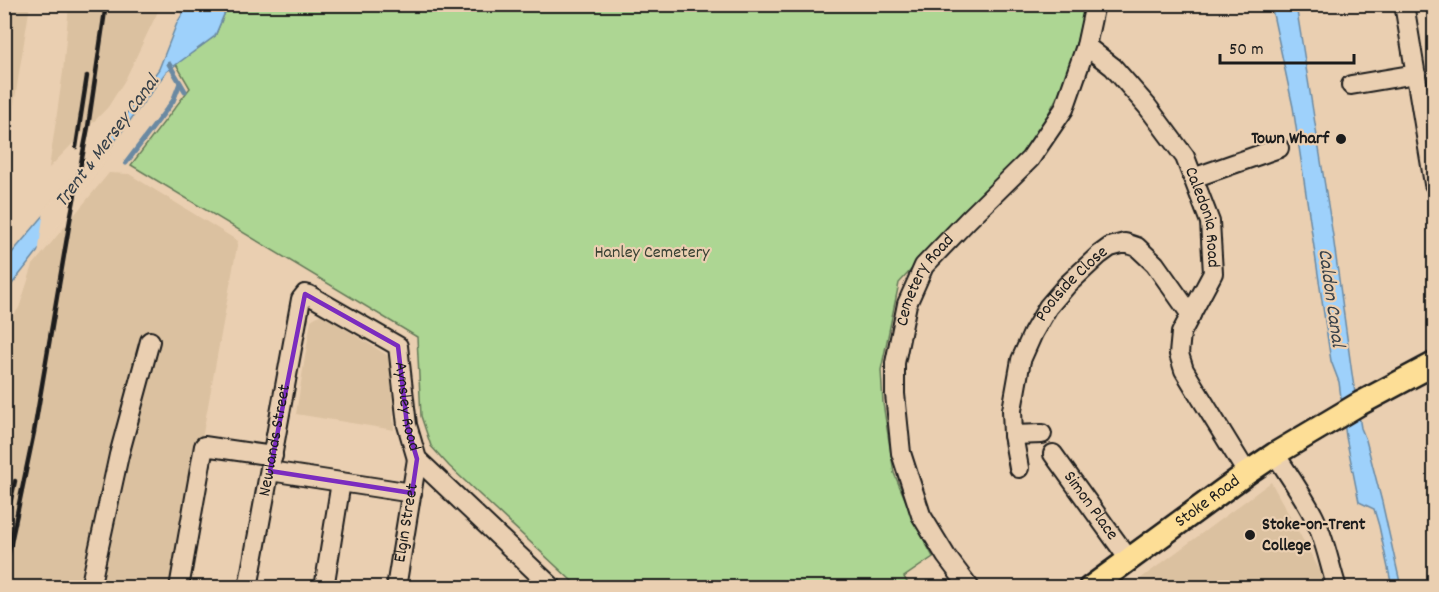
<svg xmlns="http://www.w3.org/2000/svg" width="1439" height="592" font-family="Dekko,sans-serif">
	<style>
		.built { fill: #dbc1a0 }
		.green { fill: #add693; stroke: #647958; stroke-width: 1.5 }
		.water { fill: #9ed1fb; stroke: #6a89a2; stroke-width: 1.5 }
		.pier { fill: #eacfb1 }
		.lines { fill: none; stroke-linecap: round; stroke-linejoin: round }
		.stream { stroke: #6a89a2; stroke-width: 5 }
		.minor-casing { stroke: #1c1c1c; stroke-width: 22 }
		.major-casing { stroke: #1c1c1c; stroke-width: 27 }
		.minor { stroke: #eacfb1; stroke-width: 18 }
		.major { stroke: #fdde96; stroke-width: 22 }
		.rail { stroke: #1c1c1c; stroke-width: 4.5 }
		.marked { fill: none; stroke: #7b2cbf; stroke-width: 4.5; stroke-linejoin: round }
		.poi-dot { fill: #1c1c1c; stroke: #eacfb1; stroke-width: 2 }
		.labels { text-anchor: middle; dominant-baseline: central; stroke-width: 4.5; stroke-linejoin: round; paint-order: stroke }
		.poi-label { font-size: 18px; font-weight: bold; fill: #1c1c1c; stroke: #eacfb1; text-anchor: end }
		.street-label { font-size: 18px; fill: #1c1c1c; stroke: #eacfb1 }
		.park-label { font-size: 18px; fill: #394134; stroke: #eacfb1 }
		.water-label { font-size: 20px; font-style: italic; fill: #364049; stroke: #eacfb1 }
	</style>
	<rect width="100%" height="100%" fill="#eacfb1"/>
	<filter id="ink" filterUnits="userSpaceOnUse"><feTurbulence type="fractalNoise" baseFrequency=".0167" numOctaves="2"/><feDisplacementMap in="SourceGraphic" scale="12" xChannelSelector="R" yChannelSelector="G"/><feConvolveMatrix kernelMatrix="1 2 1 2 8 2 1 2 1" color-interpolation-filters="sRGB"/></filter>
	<g filter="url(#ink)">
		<!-- built -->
		<g class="built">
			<polygon points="5,4 30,5 5,160 4,5"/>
			<polygon points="69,5 161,5 125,80 108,107 49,168 63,72"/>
			<polygon points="109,173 129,174 238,241 175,587 5,588 5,326 19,308 33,265"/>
			<polygon points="321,314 390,357 394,430 296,414 311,320"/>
			<polygon points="1271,482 1329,587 1128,588"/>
		</g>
		<!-- green -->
		<polygon class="green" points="228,5 1085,5 1073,58 1059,93 1042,126 1020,158 949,228 899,283 881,370 883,403 894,473 916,525 933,557 904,577 910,587 577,587 573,582 449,466 431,446 421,416 417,337 131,165 190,88 176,64 215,36"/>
		<!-- water -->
		<g class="water">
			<polygon points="188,5 228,5 215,36 166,72 108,150 41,247 5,293 5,261 103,146 159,69 177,23"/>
			<polygon points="1271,5 1296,5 1333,236 1353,381 1361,428 1366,440 1382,502 1401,587 1392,587 1379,526 1374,509 1359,502 1346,437 1339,382 1331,361 1293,107"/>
		</g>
		<!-- pier -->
		<polygon class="pier" points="102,142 102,148 111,152 38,255 44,210"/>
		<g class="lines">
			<!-- stream -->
			<g class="stream">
				<polyline points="169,64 185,91"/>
				<polyline points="126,163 173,101 180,83"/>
			</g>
			<!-- minor casing -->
			<g class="minor-casing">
				<g id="minor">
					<polyline points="1404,4 1434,184"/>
					<path id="s1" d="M1086 46 1113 67 1147 106 1185 157 1210 222 1213 273 1181 333 1179 354 1184 370 1196 390 1247 473"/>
					<polyline points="1351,85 1416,74"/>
					<polyline points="1193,178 1279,148"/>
					<polyline points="1013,435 1042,434"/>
					<path id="s2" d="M1053 454 1128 558"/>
					<path d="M1275 454C1288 474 1302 494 1313 515 1325 538 1329 564 1337 588"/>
					<path id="s3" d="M1019 468 1013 435 1012 410 1021 360 1033 333 1048 307 1067 285 1099 255 1110 247 1125 243 1137 247 1155 264 1191 315"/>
					<polyline points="270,471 412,493"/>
					<polyline points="90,588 119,455 150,341"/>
					<polyline points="179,588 204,446 273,456"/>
					<path id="s4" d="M248 588 301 299 305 294 309 295 398 346 407 425 417 459 553 588"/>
					<polyline points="324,588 341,482"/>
					<path id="s5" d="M396 588 417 459"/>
					<path id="s6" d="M970 588 946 556 921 515 901 453 895 394V363L907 304 924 266 968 220 1030 159 1064 109 1086 46 1095 4"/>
				</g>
			</g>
			<!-- major casing -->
			<g class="major-casing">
				<g id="major">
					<path id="s7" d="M1090 588 1247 473 1275 454 1359 404 1434 364"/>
				</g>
			</g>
			<!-- minor -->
			<use href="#minor" class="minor"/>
			<!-- major -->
			<use href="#major" class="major"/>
			<!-- rail -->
			<g class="rail">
				<polyline points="76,147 87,76"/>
				<polyline points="4,531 15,481"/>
				<polyline points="4,576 34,432 70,220 88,127 106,4"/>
			</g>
		</g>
	</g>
	<!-- marked area -->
	<path class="marked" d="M305 294 398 346 407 425 417 459 412 493 270 471Z"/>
	<!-- markers -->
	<g class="poi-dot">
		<circle cx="1341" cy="139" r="6"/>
		<circle cx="1250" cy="535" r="6"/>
	</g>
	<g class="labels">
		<!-- poi labels -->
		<g class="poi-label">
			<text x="1329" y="139">Town Wharf</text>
			<text x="1262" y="525" text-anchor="start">Stoke-on-Trent<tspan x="1262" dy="21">College</tspan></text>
		</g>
		<!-- street labels -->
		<g class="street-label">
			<text stroke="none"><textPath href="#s1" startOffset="213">Caledonia Road</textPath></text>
			<text stroke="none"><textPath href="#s6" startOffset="333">Cemetery Road</textPath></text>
			<text stroke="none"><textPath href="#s3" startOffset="202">Poolside Close</textPath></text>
			<text stroke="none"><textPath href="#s4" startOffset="468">Aynsley Road</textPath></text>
			<text stroke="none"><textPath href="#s4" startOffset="150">Newlands Street</textPath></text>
			<text stroke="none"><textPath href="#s7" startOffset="146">Stoke Road</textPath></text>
			<text stroke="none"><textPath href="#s2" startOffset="64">Simon Place</textPath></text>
			<text stroke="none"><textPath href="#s5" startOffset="66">Elgin Street</textPath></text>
		</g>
		<!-- park labels -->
		<g class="park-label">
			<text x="652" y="253">Hanley Cemetery</text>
		</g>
		<!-- water labels -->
		<g class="water-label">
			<text transform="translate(108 142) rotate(-53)">Trent &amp; Mersey Canal</text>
			<text transform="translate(1330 298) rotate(82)">Caldon Canal</text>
		</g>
	</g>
	<!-- margin -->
	<rect width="1439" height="592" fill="none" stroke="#eacfb1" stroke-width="24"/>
	<rect x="12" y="12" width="1415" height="568" fill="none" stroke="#1c1c1c" stroke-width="2" filter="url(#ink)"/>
	<!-- scale -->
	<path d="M1220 54v9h134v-9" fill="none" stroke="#1c1c1c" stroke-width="3"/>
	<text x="1229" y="54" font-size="18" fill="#1c1c1c" stroke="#eacfb1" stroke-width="4.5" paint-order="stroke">50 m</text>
</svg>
